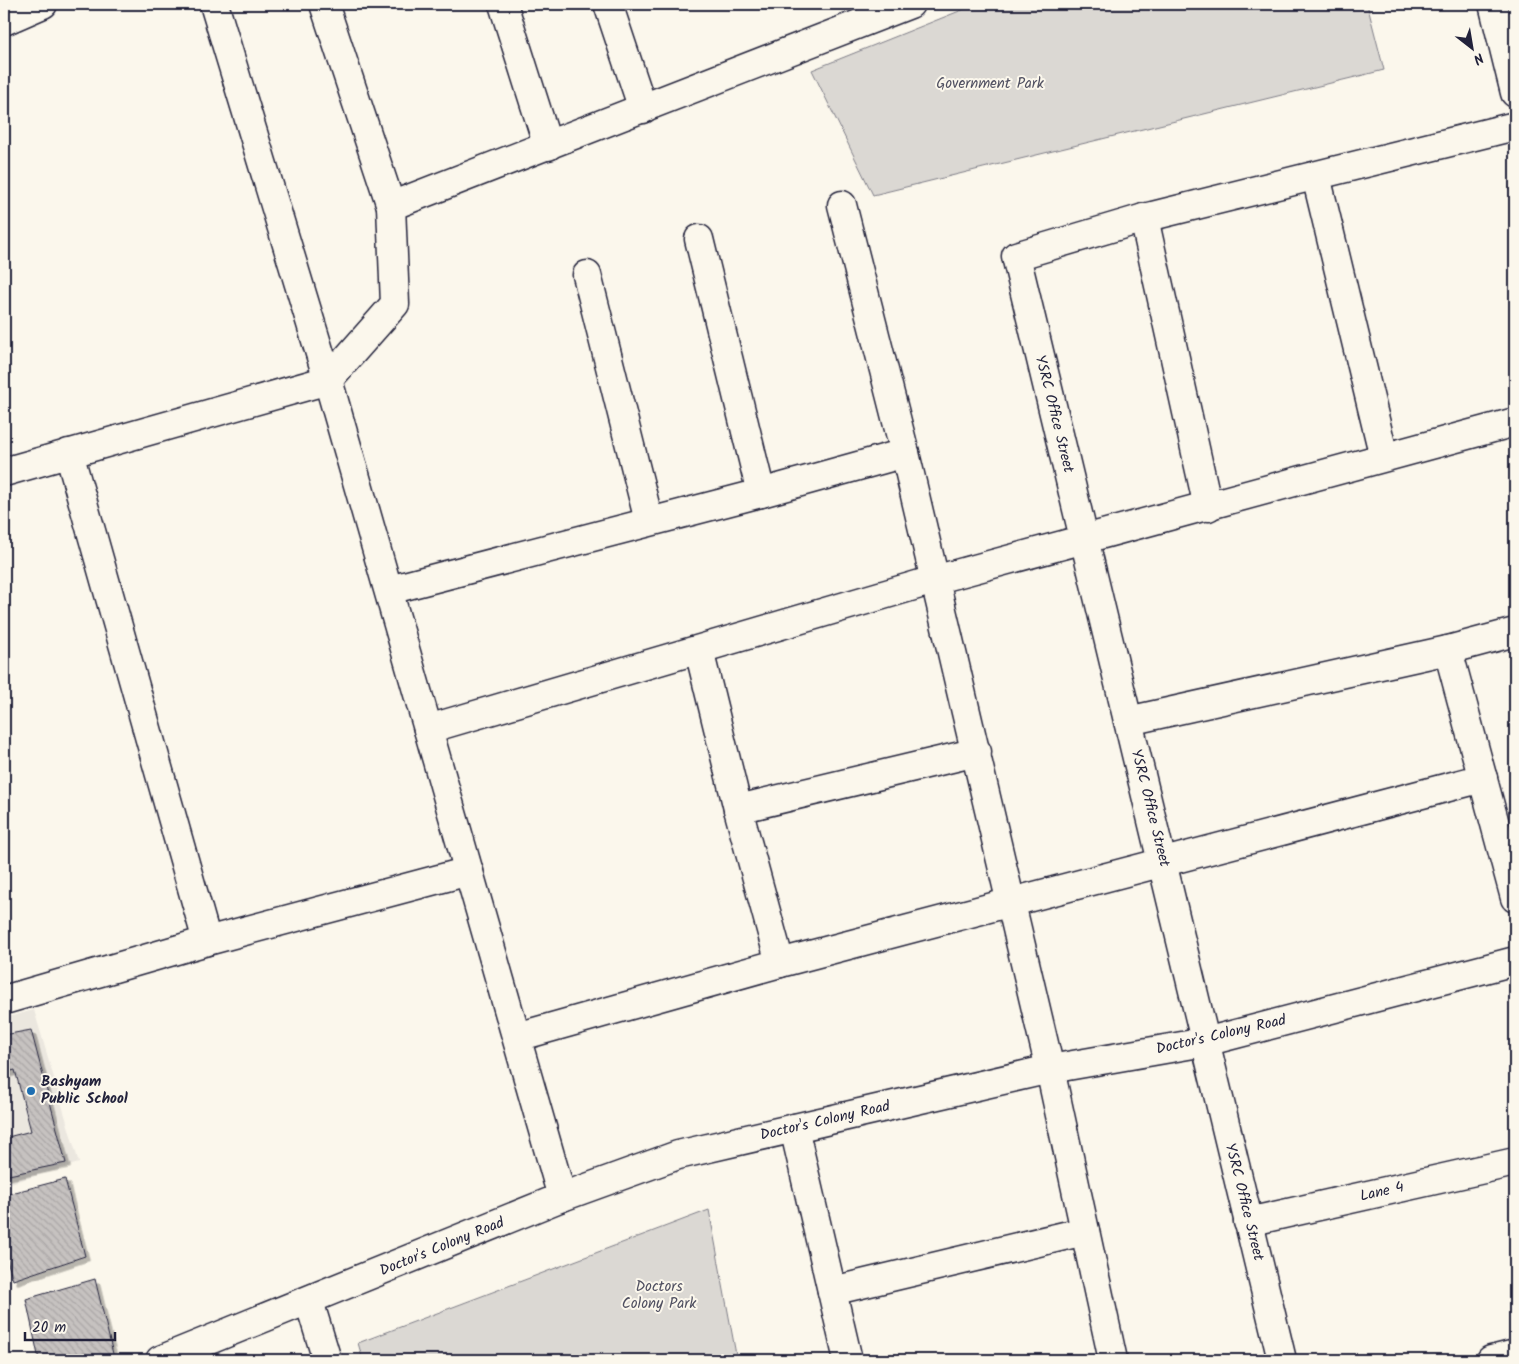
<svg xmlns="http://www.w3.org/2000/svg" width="1519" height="1364" font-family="Kalam,sans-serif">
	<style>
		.built { fill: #ebe7df }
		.green { fill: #dbd8d3; stroke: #7e7d87 }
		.building { fill: url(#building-back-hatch); stroke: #22223b; filter: url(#shadow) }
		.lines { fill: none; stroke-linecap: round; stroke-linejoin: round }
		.minor-casing { stroke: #22223b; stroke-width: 31 }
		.minor { stroke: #fbf7ec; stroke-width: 28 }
		.poi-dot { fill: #1f6fb2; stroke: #fbf7ec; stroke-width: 2 }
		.labels { text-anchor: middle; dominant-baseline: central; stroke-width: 4; stroke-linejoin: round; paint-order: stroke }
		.park-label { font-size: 15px; fill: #505061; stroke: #fbf7ec }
		.street-label { font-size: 15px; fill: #22223b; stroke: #fbf7ec }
		.poi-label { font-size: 15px; font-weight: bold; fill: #22223b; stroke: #fbf7ec; text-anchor: start }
	</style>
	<defs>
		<pattern id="building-back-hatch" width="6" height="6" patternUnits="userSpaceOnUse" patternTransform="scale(1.25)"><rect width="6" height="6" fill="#c6c2c0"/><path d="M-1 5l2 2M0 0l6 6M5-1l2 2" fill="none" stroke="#aaa6a6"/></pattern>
		<filter id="shadow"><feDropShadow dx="4.5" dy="4.5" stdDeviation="0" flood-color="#0004"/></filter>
	</defs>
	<rect width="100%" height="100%" fill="#fbf7ec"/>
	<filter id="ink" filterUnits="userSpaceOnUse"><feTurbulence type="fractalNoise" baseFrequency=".02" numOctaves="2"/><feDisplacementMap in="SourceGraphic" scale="10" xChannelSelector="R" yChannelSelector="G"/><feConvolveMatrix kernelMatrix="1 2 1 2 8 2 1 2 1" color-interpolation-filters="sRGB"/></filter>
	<g filter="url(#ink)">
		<!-- built -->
		<polygon class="built" points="34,1010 79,1163 4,1185 4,1018"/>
		<!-- green -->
		<g class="green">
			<polygon points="977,4 1367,4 1384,70 873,195 812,70"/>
			<polygon points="709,1210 737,1360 363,1360 358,1343"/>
		</g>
		<!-- building -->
		<g class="building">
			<polygon points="31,1030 66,1163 4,1176 4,1138 31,1131 15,1070 4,1073 4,1035"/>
			<polygon points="65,1179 85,1256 13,1280 4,1250 4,1195"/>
			<polygon points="95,1279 114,1358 105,1360 39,1360 26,1299"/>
		</g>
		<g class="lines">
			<!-- minor casing -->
			<g class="minor-casing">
				<g id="minor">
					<polyline points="214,4 328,380 562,1197"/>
					<polyline points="503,4 548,146"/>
					<polyline points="608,4 643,109"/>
					<polyline points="1493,4 1515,93"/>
					<polyline points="4,21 43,4"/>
					<polyline points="1316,176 1384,457"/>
					<polyline points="842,205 905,453"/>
					<polyline points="391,206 910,4"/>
					<polyline points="1144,218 1208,507"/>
					<polyline points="587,275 649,521"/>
					<polyline points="69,453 207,941"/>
					<polyline points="4,472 328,380 395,304 391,206 324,4"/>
					<polyline points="761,493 905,453 1050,1069 1113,1360"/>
					<polyline points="389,590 761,493 699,239"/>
					<polyline points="699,650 738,809"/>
					<polyline points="1448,650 1515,898"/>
					<polyline points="1128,721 1448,650 1515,632"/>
					<polyline points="428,729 934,580 1515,422"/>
					<polyline points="780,963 738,809 977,752"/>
					<polyline points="4,1000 207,941 469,871"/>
					<polyline points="517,1037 780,963 1483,778"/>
					<polyline points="794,1128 848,1360"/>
					<polyline points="1248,1222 1515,1162"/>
					<polyline points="832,1291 1085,1231"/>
					<polyline points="309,1301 327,1360"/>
					<polyline points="160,1360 562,1197 678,1155 1050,1069 1205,1042 1515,961"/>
					<polyline points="1282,1360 1016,256 1144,218 1515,126"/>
					<polyline points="1491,1360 1515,1354"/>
				</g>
			</g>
			<!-- minor -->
			<use href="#minor" class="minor"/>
		</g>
	</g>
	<!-- markers -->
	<circle class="poi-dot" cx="31" cy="1091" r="5"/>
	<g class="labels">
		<!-- park labels -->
		<g class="park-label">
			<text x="990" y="84">Government Park</text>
			<text x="659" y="1287">Doctors<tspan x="659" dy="17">Colony Park</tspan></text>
		</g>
		<!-- street labels -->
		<g class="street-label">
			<text transform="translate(1054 414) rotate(76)">YSRC Office Street</text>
			<text transform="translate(1150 808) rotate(76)">YSRC Office Street</text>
			<text transform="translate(1221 1035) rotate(-13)">Doctor's Colony Road</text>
			<text transform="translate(825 1121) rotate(-13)">Doctor's Colony Road</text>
			<text transform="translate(1382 1192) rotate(-13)">Lane 4</text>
			<text transform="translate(1244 1202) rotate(76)">YSRC Office Street</text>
			<text transform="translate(442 1247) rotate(-22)">Doctor's Colony Road</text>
		</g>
		<!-- poi labels -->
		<g class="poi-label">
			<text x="41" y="1082">Bashyam<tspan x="41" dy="17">Public School</tspan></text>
		</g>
	</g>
	<!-- margin -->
	<rect width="1519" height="1364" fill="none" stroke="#fbf7ec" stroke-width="20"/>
	<rect x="10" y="10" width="1499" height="1344" fill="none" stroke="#22223b" stroke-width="2" filter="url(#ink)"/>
	<!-- north arrow -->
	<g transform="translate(1472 48) rotate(149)" stroke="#fbf7ec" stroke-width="4" paint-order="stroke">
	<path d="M0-4L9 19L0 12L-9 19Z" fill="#22223b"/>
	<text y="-8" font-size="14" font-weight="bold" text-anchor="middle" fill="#22223b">N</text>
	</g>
	<!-- scale -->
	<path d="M25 1332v8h90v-8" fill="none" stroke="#22223b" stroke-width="2.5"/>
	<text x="32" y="1332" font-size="15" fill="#22223b" stroke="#fbf7ec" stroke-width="4" paint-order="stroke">20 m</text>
</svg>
